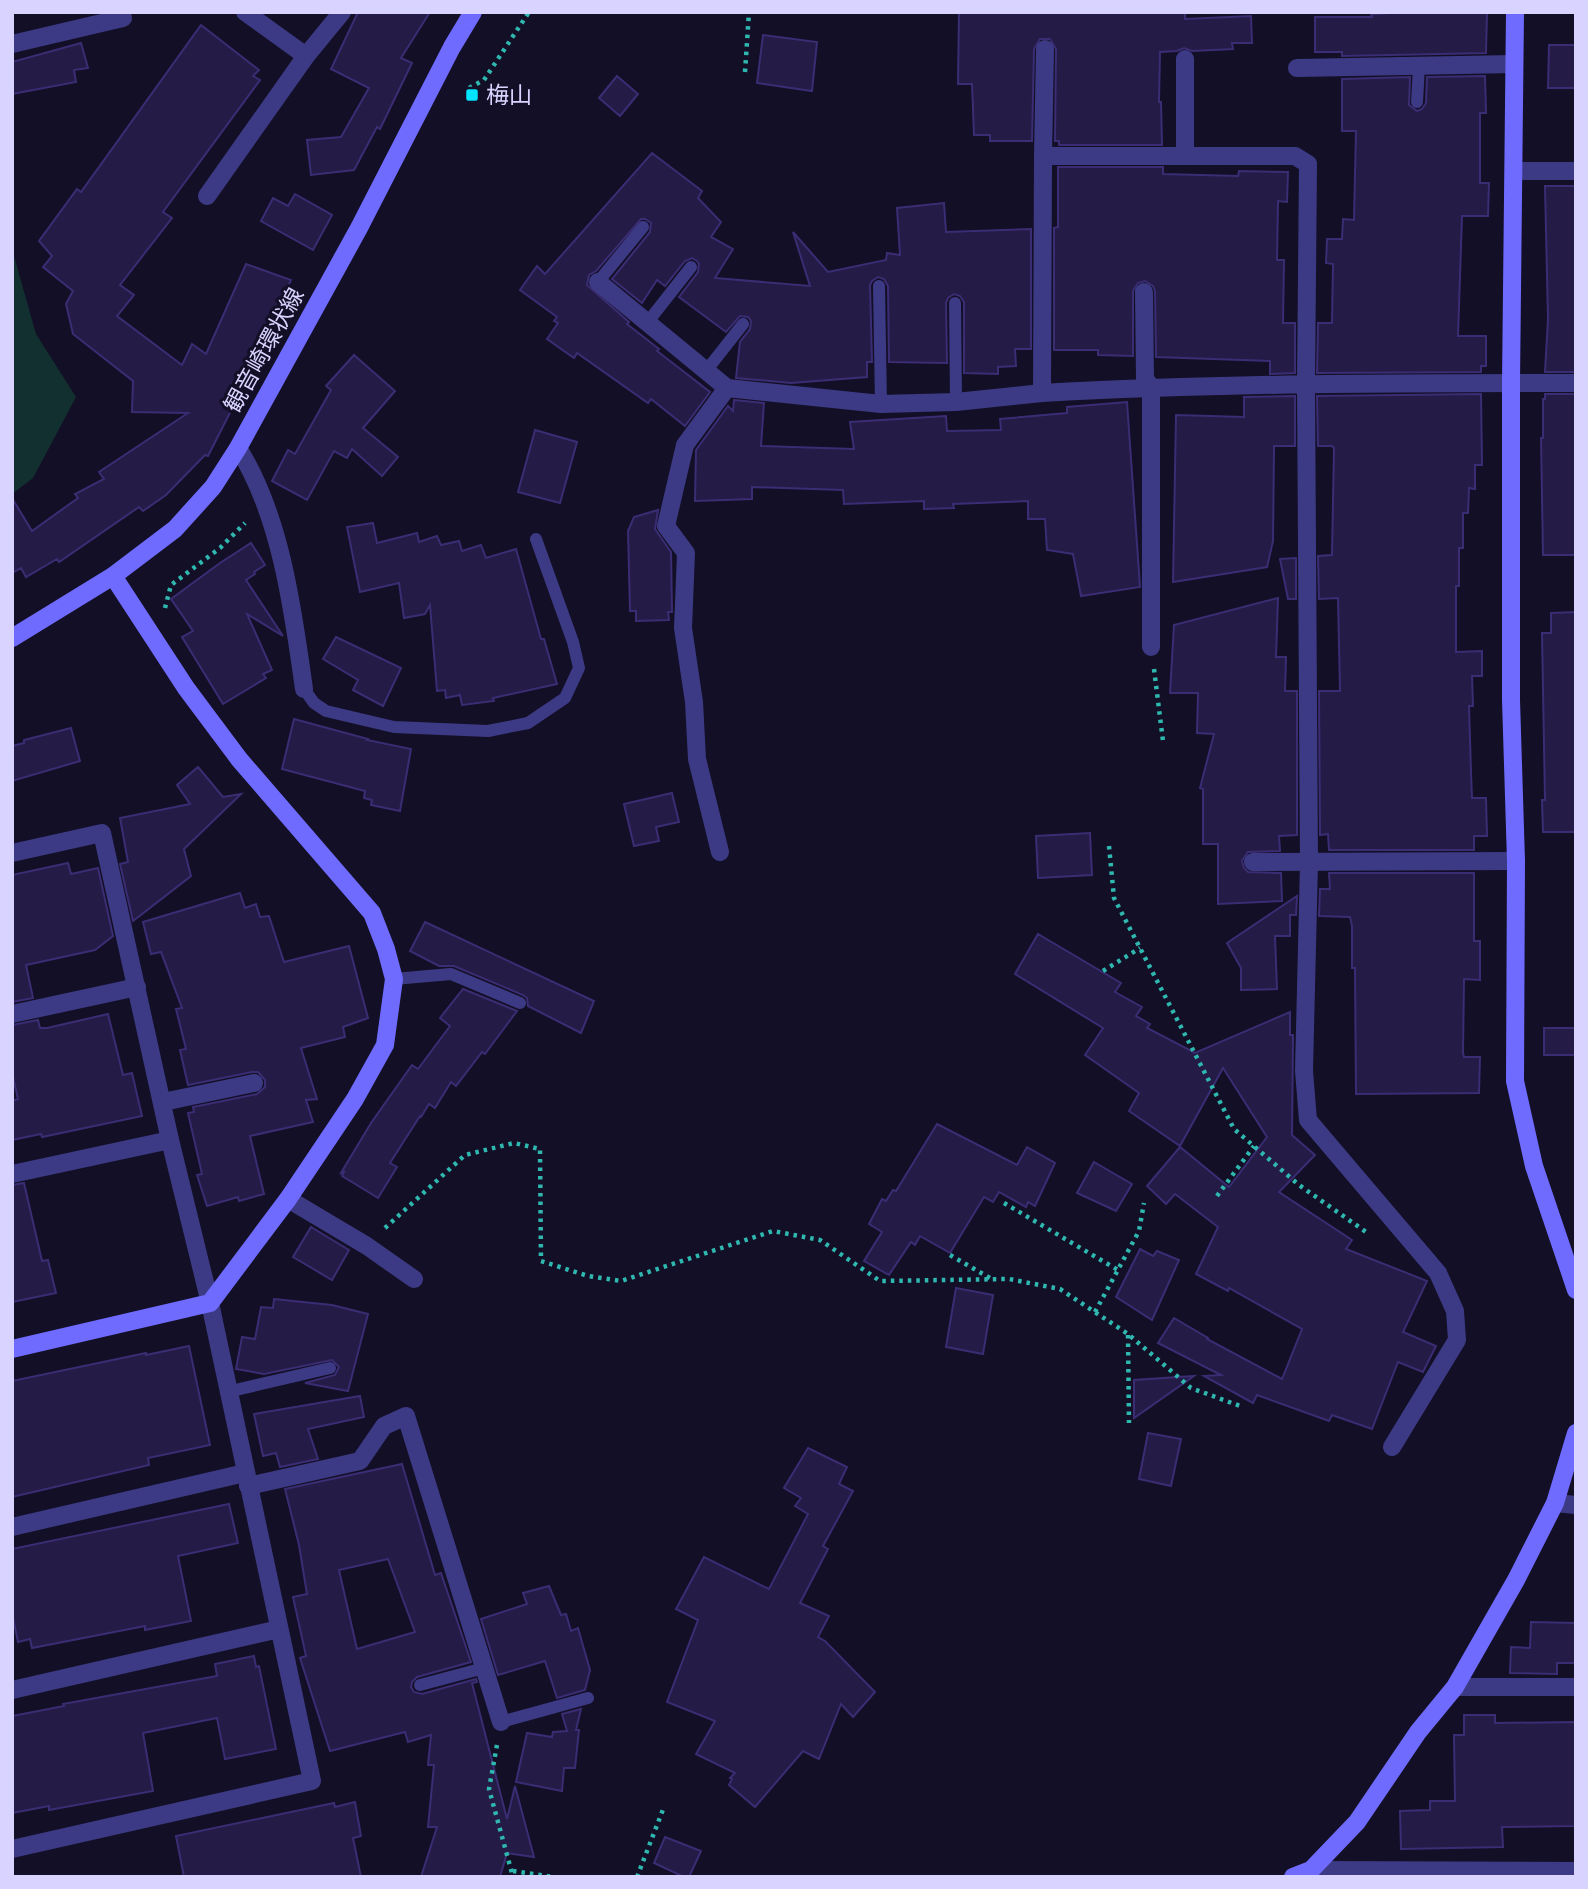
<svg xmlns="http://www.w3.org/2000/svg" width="1588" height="1889" font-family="Inter,'Noto Sans JP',sans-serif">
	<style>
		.green { fill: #12302f }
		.building { fill: #241b47; stroke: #3b2d73; stroke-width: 2; fill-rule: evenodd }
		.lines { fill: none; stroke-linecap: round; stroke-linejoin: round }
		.path { stroke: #2fb8b0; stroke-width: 4.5; stroke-dasharray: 3.5 5; stroke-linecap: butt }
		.lane { stroke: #3d3a85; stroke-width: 12 }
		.street { stroke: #3d3a85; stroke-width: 18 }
		.secondary { stroke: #6f6bff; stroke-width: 18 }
		.poi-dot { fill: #00e5ff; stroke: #130f26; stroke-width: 2.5 }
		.labels { text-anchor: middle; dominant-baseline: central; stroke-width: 6; stroke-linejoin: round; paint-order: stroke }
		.poi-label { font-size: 23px; fill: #d9d4ff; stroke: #130f26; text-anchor: start }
		.street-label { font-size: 23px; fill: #d9d4ff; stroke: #130f26 }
	</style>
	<rect width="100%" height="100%" fill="#130f26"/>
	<!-- green -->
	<polygon class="green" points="12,249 36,334 76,397 33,478 12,494"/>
	<!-- building -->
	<g class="building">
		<polygon points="358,12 430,12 401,58 412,63 380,129 377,127 354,170 311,175 307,140 341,137 369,88 331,69"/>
		<polygon points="959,12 1185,12 1185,19 1251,16 1252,43 1232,43 1233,49 1192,51 1184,48 1177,51 1160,52 1159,102 1161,102 1162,145 1059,145 1059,141 1055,141 1056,49 1050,39 1040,39 1034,49 1032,141 990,141 990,135 974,135 972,84 958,84"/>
		<polygon points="1412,12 1487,12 1486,53 1342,56 1342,52 1315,52 1315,17 1372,17 1371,14"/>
		<polygon points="201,25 259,70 253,76 260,80 163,212 172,218 120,285 134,295 117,316 182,365 192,344 206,354 246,264 291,280 280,304 286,309 271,332 208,456 205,455 166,495 143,511 139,507 59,562 57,559 26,577 21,568 12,573 12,498 32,531 78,498 75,494 104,479 99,472 188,413 132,412 133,381 73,334 66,304 73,291 43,267 52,256 39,241 77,189 81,192"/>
		<polygon points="763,35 817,42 812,91 757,83"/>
		<polygon points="81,43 88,68 74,70 76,82 12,94 12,62"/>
		<polygon points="1549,45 1576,45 1576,88 1548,88"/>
		<polygon points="617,76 638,94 620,116 599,98"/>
		<polygon points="1485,76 1486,113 1480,113 1480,183 1489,183 1488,216 1462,216 1458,336 1486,336 1486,366 1481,366 1481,372 1317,373 1318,323 1332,323 1333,264 1326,263 1327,239 1342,239 1343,219 1354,220 1356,131 1342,131 1342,79 1410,77 1409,105 1417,111 1422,109 1426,103 1427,77"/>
		<polygon points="652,153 702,191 698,198 721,222 711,237 733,249 715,278 810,286 793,232 828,272 886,260 887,253 900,255 897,208 944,203 946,232 1031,229 1031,349 1015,349 1016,366 998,367 998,374 964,373 964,302 960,296 954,294 948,298 946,303 947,363 889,362 888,286 884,279 878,277 872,281 870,285 872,362 867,362 867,377 791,383 736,378 740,342 750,329 751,321 748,317 740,316 726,332 679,297 698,272 699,264 697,261 692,258 685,261 665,286 657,280 642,303 612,279 650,232 651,223 645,219 641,219 596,271 589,275 587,285 629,322 627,324 659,349 657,351 710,392 685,426 651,399 648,403 577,353 574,358 547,339 558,323 554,321 557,317 520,290 537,266 545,274"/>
		<polygon points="1058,167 1163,167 1163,174 1238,176 1239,171 1288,172 1287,202 1278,201 1277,260 1284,260 1283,323 1295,323 1295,373 1270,374 1270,361 1156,357 1155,291 1153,286 1145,281 1138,283 1133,291 1133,356 1098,355 1098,350 1054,350 1054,228 1058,227"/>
		<polygon points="1545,186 1576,186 1576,372 1545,372 1548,319"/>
		<polygon points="295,194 332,215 313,250 261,221 273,198 288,206"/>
		<polygon points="354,355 395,391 363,428 398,457 382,476 352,449 347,458 334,451 307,500 272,481 288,450 295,454 331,390 326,386"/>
		<polygon points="1481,394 1482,465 1475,465 1475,489 1469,488 1468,513 1463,513 1463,548 1459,548 1459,586 1456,586 1456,652 1482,651 1482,676 1472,676 1473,706 1469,706 1471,772 1472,798 1486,798 1487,836 1474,836 1474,850 1329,850 1328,834 1320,835 1319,691 1340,691 1338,598 1319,599 1318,556 1332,555 1334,448 1332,446 1318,446 1317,396"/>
		<polygon points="1545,394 1576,394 1576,555 1543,555 1541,438 1543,438 1543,399 1545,399"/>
		<polygon points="1295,396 1295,446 1274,446 1273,541 1267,567 1173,582 1176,415 1244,417 1244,397"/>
		<polygon points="734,400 764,403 761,446 854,449 850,422 946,416 947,431 1001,430 1000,419 1067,413 1067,407 1127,402 1140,587 1081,596 1073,554 1047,550 1045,519 1028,519 1028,501 953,504 954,508 924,509 924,501 844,504 843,490 752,487 752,499 695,501 696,450 728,406 733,411"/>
		<polygon points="535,430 577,442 560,503 518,492"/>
		<polygon points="658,510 655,529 671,552 672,612 668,612 669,620 636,621 636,611 630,611 628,531 634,517"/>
		<polygon points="373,523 377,543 417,533 419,542 437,536 441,545 459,541 462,551 481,545 486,558 516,549 541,639 544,639 557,684 493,698 494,701 462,705 460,695 446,698 445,690 437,691 430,605 425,614 404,618 399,583 360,592 347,527"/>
		<polygon points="251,543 265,565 254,572 255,574 246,580 283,636 247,614 272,670 263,674 266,678 223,704 182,637 193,631 171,599 220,563"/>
		<polygon points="1296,558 1296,599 1288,599 1280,559"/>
		<polygon points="1278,598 1276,657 1286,657 1285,691 1297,691 1297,835 1279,836 1280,851 1248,852 1242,861 1244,868 1248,872 1281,873 1282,901 1218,904 1218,844 1203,844 1203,789 1200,788 1214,734 1197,733 1198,693 1170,693 1174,625"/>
		<polygon points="1576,612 1576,832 1543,832 1542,800 1545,800 1542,633 1551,633 1551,613"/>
		<polygon points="336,637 401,668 383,706 353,690 358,680 323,659"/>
		<polygon points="294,719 368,739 367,740 411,749 400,811 371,805 372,800 364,798 365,791 282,769"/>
		<polygon points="71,728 80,761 12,781 12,746 24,743 24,740"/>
		<polygon points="198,767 223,797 241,794 184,849 191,876 133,921 120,864 128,862 120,818 190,804 177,785"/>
		<polygon points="672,793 679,822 656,827 659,841 634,846 624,804"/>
		<polygon points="1090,833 1092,875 1038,878 1036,836"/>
		<polygon points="68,863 71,874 98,868 113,936 95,950 26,965 33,998 12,1002 12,875"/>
		<polygon points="1329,873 1474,873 1474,941 1480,941 1480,980 1464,979 1463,1053 1464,1057 1480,1057 1479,1093 1356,1094 1355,968 1352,968 1352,926 1350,917 1319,916 1320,889 1330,889"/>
		<polygon points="240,893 245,908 256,904 260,917 269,916 284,962 349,946 368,1018 343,1027 345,1037 301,1048 317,1099 306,1100 313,1122 250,1136 264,1194 239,1201 238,1197 207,1206 197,1175 202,1174 188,1113 194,1112 193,1107 257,1094 265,1087 265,1080 258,1072 252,1072 188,1085 180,1050 186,1049 176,1009 182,1008 161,952 151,954 143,922"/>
		<polygon points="1297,896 1296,915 1290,915 1290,936 1275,936 1277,989 1241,990 1241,968 1227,943"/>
		<polygon points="425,922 594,1001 581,1033 528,1006 527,998 523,995 454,966 439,966 410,951"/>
		<polygon points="1038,934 1121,983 1115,992 1142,1007 1136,1016 1150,1024 1147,1028 1195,1053 1290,1012 1290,1035 1293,1035 1292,1135 1315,1155 1279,1192 1352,1240 1346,1249 1427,1281 1403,1332 1436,1346 1423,1372 1398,1362 1372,1429 1332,1415 1329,1421 1257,1395 1253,1403 1204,1376 1221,1375 1158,1343 1174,1318 1208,1338 1207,1339 1282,1379 1302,1329 1229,1288 1228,1291 1196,1274 1218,1227 1175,1194 1166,1204 1147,1186 1180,1147 1229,1187 1267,1137 1223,1068 1180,1146 1129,1111 1139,1093 1085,1055 1103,1028 1015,974"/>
		<polygon points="463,989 517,1011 485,1054 482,1052 456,1086 451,1082 435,1108 429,1104 421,1117 420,1116 390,1163 397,1167 378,1198 342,1176 344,1172 341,1173 371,1123 412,1065 418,1069 450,1026 440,1018"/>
		<polygon points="108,1014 123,1075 132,1073 142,1116 42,1137 41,1134 12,1140 12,1101 18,1099 12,1072 12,1025 38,1020 40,1028 47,1028"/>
		<rect x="1544" y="1028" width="32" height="27"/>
		<polygon points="937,1124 1017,1165 1027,1147 1055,1163 1035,1206 1028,1202 1026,1207 999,1192 993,1202 984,1197 950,1253 920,1236 915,1245 911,1242 889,1275 864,1261 882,1232 869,1224 882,1199 886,1201 893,1190 896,1191"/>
		<polygon points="1094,1162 1132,1184 1116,1211 1077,1193"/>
		<polygon points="24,1183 42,1261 48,1260 56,1293 12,1302 12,1185"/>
		<polygon points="311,1227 349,1250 332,1280 293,1257"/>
		<polygon points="1140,1249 1153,1256 1157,1251 1179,1260 1152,1320 1116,1297"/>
		<polygon points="956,1288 993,1295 983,1354 946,1347"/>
		<polygon points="274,1299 332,1305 368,1314 348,1391 305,1383 335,1375 339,1367 332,1360 264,1374 236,1369 242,1337 255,1339 261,1307 273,1308"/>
		<polygon points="189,1346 210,1445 148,1458 149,1465 12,1497 12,1381 146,1353 146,1355"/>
		<polygon points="1194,1376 1134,1418 1134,1380"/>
		<polygon points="360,1396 364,1417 308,1429 318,1459 280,1467 276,1453 263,1456 254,1414"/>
		<polygon points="1148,1433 1181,1439 1171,1486 1139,1479"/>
		<polygon points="808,1448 847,1467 839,1484 853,1491 823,1546 828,1549 800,1603 829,1616 818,1637 825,1641 875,1692 853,1717 841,1704 819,1759 803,1751 755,1807 729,1785 732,1779 730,1778 735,1773 696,1754 715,1721 667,1702 698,1620 676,1609 704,1557 769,1589 808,1514 795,1506 801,1498 784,1488"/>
		<path d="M402 1464 435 1575 441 1573 471 1662 417 1677 412 1682 411 1687 414 1692 422 1694 476 1679 477 1682 472 1683 507 1819 515 1786 534 1857 507 1853 500 1877H421L437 1827H428L434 1765H428L431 1735 408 1742 405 1732 330 1751 300 1658 306 1656 293 1597 307 1594 299 1545 285 1489ZM388 1559 415 1632 357 1649 339 1570Z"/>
		<polygon points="229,1504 238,1543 178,1556 191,1621 145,1630 145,1626 32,1648 30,1639 18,1642 12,1613 12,1549"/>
		<polygon points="549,1586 561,1615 566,1614 571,1631 578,1628 590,1670 585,1690 557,1698 545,1661 498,1675 481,1619 527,1604 523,1593"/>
		<polygon points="1531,1622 1576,1623 1576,1663 1557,1663 1557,1674 1510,1673 1511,1647 1530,1648"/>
		<polygon points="254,1656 256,1667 259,1666 276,1749 225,1759 217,1718 143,1733 153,1791 49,1810 49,1806 12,1813 12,1716 64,1706 63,1704 217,1676 215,1664"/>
		<polygon points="581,1709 576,1730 579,1730 575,1768 564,1768 562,1791 516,1782 527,1733 552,1737 553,1732 567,1731 562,1714"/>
		<polygon points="1464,1715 1495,1715 1495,1723 1576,1722 1576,1826 1502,1827 1503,1847 1401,1849 1400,1811 1430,1810 1430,1801 1455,1801 1454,1735 1464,1735"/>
		<polygon points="355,1802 361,1836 353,1838 361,1877 184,1877 176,1836 334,1803 335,1807"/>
		<polygon points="665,1837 701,1851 689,1877 684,1877 654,1863"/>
	</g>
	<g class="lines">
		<!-- path -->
		<g class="path">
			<polyline points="745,72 749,12"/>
			<polyline points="469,88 484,80 529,12"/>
			<polyline points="165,608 171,585 220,548 245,523"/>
			<polyline points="1154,669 1163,741"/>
			<polyline points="1109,846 1114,898 1234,1129 1299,1185 1369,1234"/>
			<polyline points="1103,971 1140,948"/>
			<polyline points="1217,1196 1254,1146"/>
			<polyline points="1004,1203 1118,1270"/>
			<polyline points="385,1228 465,1155 514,1143 540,1149 541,1261 588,1276 621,1281 773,1231 820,1240 880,1281 1009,1279 1060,1289 1128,1334 1191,1388 1240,1406"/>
			<polyline points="950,1255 990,1278"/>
			<polyline points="1095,1312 1139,1231 1144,1203"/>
			<polyline points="1128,1335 1129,1423"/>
			<polyline points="497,1745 489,1789 513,1877"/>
			<polyline points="513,1871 554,1877"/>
			<polyline points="637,1877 664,1807"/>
		</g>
		<!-- lane -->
		<g class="lane">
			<polyline points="1417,102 1419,66"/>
			<polyline points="598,282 643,227"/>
			<polyline points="879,286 881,404"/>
			<polyline points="955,303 956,402"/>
			<polyline points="647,323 691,267"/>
			<polyline points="706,371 743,324"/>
			<polyline points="304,689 314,703 326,711 394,727 488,731 528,723 565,698 579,668 573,642 536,539"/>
			<polyline points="394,979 451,974 520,1003"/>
			<polyline points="227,1392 330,1368"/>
			<polyline points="420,1685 484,1668"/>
			<polyline points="501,1722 588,1698"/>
		</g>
		<!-- street -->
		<g class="street">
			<polyline points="245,12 306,56"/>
			<polyline points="12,44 123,18"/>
			<polyline points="1297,68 1514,64"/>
			<polyline points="1185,155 1185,59"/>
			<polyline points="1043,156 1045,49"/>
			<polyline points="1514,171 1576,171"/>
			<polyline points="207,196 306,56 342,12"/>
			<polyline points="598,282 727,388"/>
			<polyline points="1144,292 1145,379 1151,387 1151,647"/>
			<path d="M238 448C281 516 293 610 304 689"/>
			<polyline points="720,852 697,759 694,702 683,628 686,553 666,526 685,445 727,388 881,404 956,402 1042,393"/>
			<polyline points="12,853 102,833 170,1140 210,1303 312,1781 12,1849"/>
			<polyline points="1253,862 1516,861"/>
			<polyline points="12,1014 137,987"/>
			<polyline points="163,1102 254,1083"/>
			<polyline points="12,1174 170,1140"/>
			<polyline points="288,1199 367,1246 414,1279"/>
			<path d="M1392 1447 1457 1340 1455 1311 1438 1273 1308 1120 1304 1071 1309 863 1306 385 1308 164 1295 156H1043L1042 393C1219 383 1398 383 1576 383"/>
			<polyline points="248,1486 360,1461 384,1426 406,1416 501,1722"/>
			<polyline points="1555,1503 1576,1505"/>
			<polyline points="12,1527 245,1473"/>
			<polyline points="1455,1687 1576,1687"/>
			<polyline points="12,1690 279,1629"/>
			<polyline points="1311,1870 1576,1871"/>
		</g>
		<!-- secondary -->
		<g class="secondary">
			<polyline points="1515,12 1511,383 1511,700 1516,861 1515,1081 1534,1166 1576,1290"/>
			<polyline points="12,638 113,576 175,529 213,487 238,448 359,228 452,47 473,12"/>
			<polyline points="12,1349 210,1303 288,1199 355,1099 385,1045 394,979 386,949 372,913 239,759 186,688 113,576"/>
			<polyline points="1293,1877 1311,1870 1357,1822 1418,1732 1455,1687 1516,1580 1555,1503 1576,1433"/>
		</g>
	</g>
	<!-- markers -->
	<rect class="poi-dot" x="465" y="88" width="14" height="14" rx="3.5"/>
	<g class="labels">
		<!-- poi labels -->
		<g class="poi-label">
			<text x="486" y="95">梅山</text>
		</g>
		<!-- street labels -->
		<g class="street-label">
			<text transform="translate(264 350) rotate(-61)">観音崎環状線</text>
		</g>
	</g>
	<!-- border -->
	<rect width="1588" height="1889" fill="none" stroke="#d9d4ff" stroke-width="28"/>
</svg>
